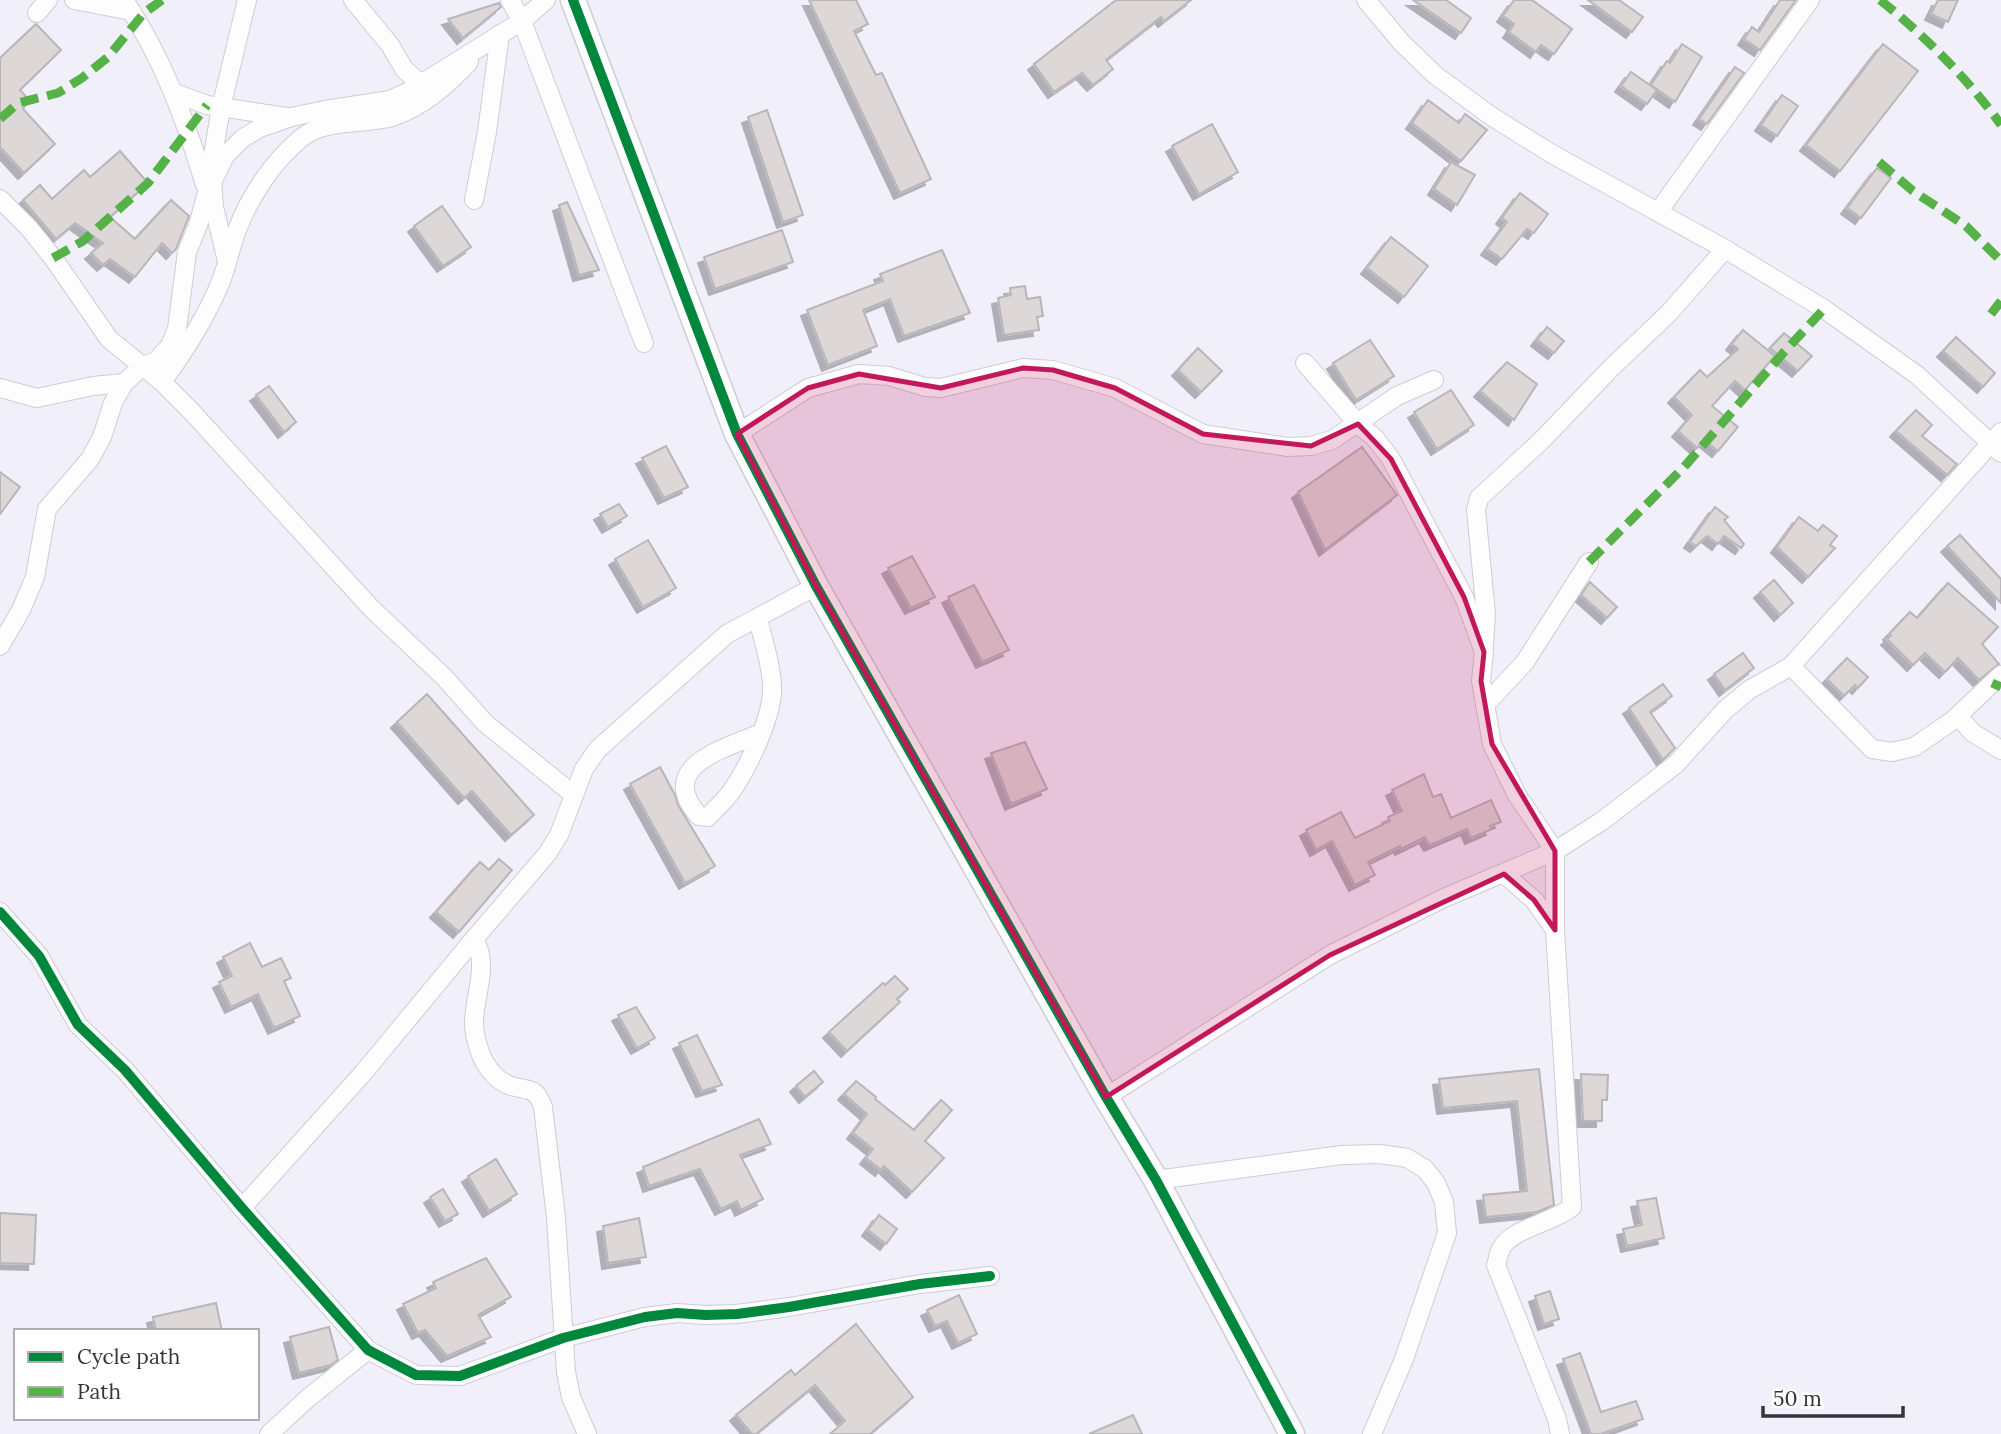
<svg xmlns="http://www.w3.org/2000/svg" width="2001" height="1434" font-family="Lora,serif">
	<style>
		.building { fill: #ded7d7; stroke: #b9b6b9; stroke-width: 2; filter: url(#shadow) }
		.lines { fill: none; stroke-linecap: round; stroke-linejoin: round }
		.street-casing { stroke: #cdcdd5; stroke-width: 20 }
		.secondary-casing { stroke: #cdcdd5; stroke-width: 27 }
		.street { stroke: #fdfdfe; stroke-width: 18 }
		.secondary { stroke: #fdfdfe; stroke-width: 24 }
		.quiet { stroke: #56b246; stroke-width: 9; stroke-dasharray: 18 9; stroke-linecap: butt }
		.cycleway-casing { stroke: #fff; stroke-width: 15 }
		.cycleway { stroke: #00873e; stroke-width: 10 }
		.marked { fill: #c2185b; fill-opacity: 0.2; stroke: #c2185b; stroke-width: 5; stroke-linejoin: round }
	</style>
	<defs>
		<filter id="shadow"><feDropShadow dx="-6" dy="6" stdDeviation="0" flood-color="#0004"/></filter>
	</defs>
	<rect width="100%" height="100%" fill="#f0effa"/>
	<!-- building -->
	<g class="building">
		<polygon points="809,0 856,0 868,24 854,31 876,75 882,73 931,179 900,193"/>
		<polygon points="1116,0 1191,0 1164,21 1161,17 1106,60 1113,69 1093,85 1082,73 1054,92 1034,64"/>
		<polygon points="1413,0 1446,0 1471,18 1461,33"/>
		<polygon points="1514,0 1532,0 1572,29 1554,54 1541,45 1536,52 1509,32 1514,24 1503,16"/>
		<polygon points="1588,0 1619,0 1643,17 1632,32"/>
		<polygon points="1780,0 1796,0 1760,50 1744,39 1752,27 1759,32"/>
		<polygon points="1938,0 1958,0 1948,22 1931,14"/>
		<polygon points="499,3 501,7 463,38 448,19"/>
		<polygon points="36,24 61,50 20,90 29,100 23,109 55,144 24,173 0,147 0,58"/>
		<polygon points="1682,44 1702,57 1675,102 1651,85 1667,61 1670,63"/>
		<polygon points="1883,44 1918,71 1840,171 1806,145"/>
		<polygon points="1735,67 1744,73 1707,124 1699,119"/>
		<polygon points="1631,72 1657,90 1647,104 1621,86"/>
		<polygon points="1782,95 1798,106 1777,136 1761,125"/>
		<polygon points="1428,100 1459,123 1465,114 1487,130 1461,161 1412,123"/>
		<polygon points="767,110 803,215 783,222 748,117"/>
		<polygon points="1212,124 1238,172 1199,194 1172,146"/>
		<polygon points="120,151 148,183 110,217 135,239 171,200 189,216 176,249 172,253 162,243 135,277 110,259 103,265 91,253 103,243 75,223 56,239 23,200 40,185 52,199 84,170 90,177"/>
		<polygon points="1451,162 1475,175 1457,205 1434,189"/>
		<polygon points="1877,168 1891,178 1861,218 1847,208"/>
		<polygon points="1520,193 1548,214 1534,233 1527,229 1502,259 1487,249 1507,222 1502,218"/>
		<polygon points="567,202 599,270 579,275 559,205"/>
		<polygon points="442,206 471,247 443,266 414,226"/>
		<polygon points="782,230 793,262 715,289 704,257"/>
		<polygon points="1391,237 1428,266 1404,297 1367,268"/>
		<polygon points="942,250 970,313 904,336 890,299 863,310 877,346 828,365 807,310 883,281 880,274"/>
		<polygon points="1025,286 1027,299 1040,297 1043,316 1037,317 1039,330 1004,335 998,298 1011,295 1010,288"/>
		<polygon points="1547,327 1564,341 1554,353 1537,340"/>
		<polygon points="1743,330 1775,356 1745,390 1735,381 1712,406 1738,427 1718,451 1704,440 1697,448 1678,431 1692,415 1674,397 1700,370 1707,377 1738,349 1732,344"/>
		<polygon points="1784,333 1812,356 1798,371 1770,348"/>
		<polygon points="1956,337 1995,373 1983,387 1943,351"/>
		<polygon points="1370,340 1394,376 1356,400 1333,363"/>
		<polygon points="1198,348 1222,371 1201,392 1178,370"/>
		<polygon points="1507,362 1537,384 1514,420 1480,391"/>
		<polygon points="269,386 296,422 284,432 256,395"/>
		<polygon points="1451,390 1474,425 1437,449 1414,412"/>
		<polygon points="1916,410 1932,425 1922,436 1957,464 1947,475 1896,431"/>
		<polygon points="666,446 688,487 664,498 642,458"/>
		<polygon points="1362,447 1397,495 1325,550 1298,492"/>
		<polygon points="0,472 20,487 0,514"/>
		<polygon points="619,504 627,516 608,527 600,514"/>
		<polygon points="1715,507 1728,517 1724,520 1744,544 1741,548 1724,536 1718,544 1707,536 1696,546 1690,542"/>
		<polygon points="1799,517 1818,531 1823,525 1837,536 1830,545 1835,548 1808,577 1777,547"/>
		<polygon points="1960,535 2001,579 2001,603 1947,546"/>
		<polygon points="648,540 676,588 643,607 615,559"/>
		<polygon points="912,556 935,597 911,608 888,568"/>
		<polygon points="1774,580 1793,603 1780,615 1760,592"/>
		<polygon points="1590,582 1617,607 1607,618 1581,595"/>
		<polygon points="1948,583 1998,627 1982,644 1999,664 1979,680 1958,658 1945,672 1925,653 1913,665 1887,639 1891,636 1889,634 1910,612 1917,618"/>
		<polygon points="974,585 1009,650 982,662 948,597"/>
		<polygon points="1743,653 1754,668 1725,690 1714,674"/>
		<polygon points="1847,658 1868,677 1858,688 1855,685 1844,696 1827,679"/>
		<polygon points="1663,684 1672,696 1650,712 1675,748 1663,760 1629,708"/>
		<polygon points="427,694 534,815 511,835 472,791 464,798 397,722"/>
		<polygon points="1025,742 1047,789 1011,804 991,753"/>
		<polygon points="660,767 675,795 678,805 715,866 685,883 630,784"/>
		<polygon points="1424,774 1433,797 1441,794 1451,818 1491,800 1501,822 1490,826 1492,829 1471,838 1467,829 1430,845 1425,837 1401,849 1400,846 1368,862 1375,875 1355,885 1332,841 1316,850 1306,830 1341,812 1355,838 1390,821 1388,817 1402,811 1392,790"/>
		<polygon points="499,859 512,870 459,932 436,912 480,862 489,870"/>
		<polygon points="250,943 262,967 281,958 291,978 284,981 300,1016 274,1028 258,994 231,1007 219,982 232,976 223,957"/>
		<polygon points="895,976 908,989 897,999 900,1002 847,1051 829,1032 883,983 885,985"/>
		<polygon points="636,1007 655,1038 637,1048 618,1015"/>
		<polygon points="697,1035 722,1085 702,1091 679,1043"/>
		<polygon points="1539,1069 1554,1205 1537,1212 1486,1217 1483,1195 1527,1191 1517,1101 1443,1108 1439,1079"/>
		<polygon points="814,1071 823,1082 805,1097 796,1086"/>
		<polygon points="1581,1074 1608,1075 1607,1100 1602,1100 1602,1121 1583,1121"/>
		<polygon points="856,1081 876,1097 875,1099 914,1130 941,1100 952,1110 925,1141 944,1158 912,1192 884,1166 881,1170 866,1158 873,1149 853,1133 867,1114 844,1094"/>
		<polygon points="759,1119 771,1144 740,1155 763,1199 741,1210 737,1201 721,1209 700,1169 649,1186 643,1167"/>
		<polygon points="496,1159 517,1194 489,1211 468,1176"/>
		<polygon points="443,1189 458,1214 445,1221 430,1197"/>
		<polygon points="1656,1198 1664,1238 1627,1246 1623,1229 1642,1225 1637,1201"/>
		<polygon points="0,1213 36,1215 34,1264 0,1263"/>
		<polygon points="879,1215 897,1229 886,1244 868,1230"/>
		<polygon points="639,1218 646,1257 608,1263 603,1226"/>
		<polygon points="486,1258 511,1297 478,1315 491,1337 447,1356 425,1330 418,1333 403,1304 436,1288 433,1282"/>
		<polygon points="1550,1291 1559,1319 1544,1324 1535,1296"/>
		<polygon points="959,1295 977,1334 958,1343 947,1321 935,1326 927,1310"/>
		<polygon points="216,1303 222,1331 156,1331 153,1317"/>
		<polygon points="856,1324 913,1397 870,1434 830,1434 845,1421 815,1385 756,1434 752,1434 736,1415 791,1370 795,1375"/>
		<polygon points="329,1327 338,1360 331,1365 299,1373 290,1337"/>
		<polygon points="1580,1353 1601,1412 1636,1401 1643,1419 1601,1434 1591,1434 1563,1359"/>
		<polygon points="1133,1415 1142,1434 1089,1434"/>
	</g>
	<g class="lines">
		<!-- street casing -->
		<g class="street-casing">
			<g id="street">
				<polyline points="74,0 131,11"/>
				<path d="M124 0C163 58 185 119 205 185"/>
				<polyline points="353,0 390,45 404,69 416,80 426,82"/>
				<polyline points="510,0 522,21 644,343"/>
				<polyline points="1366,0 1401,42 1435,75 1491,116 1552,154 1725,249 1824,309 1917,375 2001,453"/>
				<polyline points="37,13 48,0"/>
				<polyline points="175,93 207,105 287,117"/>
				<polyline points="0,199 29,228 53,258 109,339 162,382 191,411 372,609 444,677 485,723 574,795"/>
				<polyline points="474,200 487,132 500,34"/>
				<polyline points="1658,212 1810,0"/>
				<polyline points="227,261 214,207 211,167 221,108 247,0"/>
				<path d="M1305 363 1358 424 1375 438 1391 459 1464 597 1484 652 1481 681 1492 744 1517 795 1555 851V930L1572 1207C1554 1222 1510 1229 1501 1249 1498 1254 1498 1260 1496 1265L1557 1419 1560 1434"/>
				<path d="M162 382C184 352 204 321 219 286 227 268 230 248 237 230 250 196 272 163 300 139 324 118 363 125 392 117 423 107 447 85 469 62"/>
				<polyline points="0,388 37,398 93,386 124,383"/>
				<polyline points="737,434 808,388 859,374 889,376 925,387 941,388 1023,368 1053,370 1115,388 1203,434 1288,447 1311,446 1332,440 1397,396 1434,380"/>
				<path d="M758 618C763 641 773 669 772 693 770 722 745 775 727 797 721 804 714 810 708 817L699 816C655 766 724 749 761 733"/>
				<polyline points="1484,645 1486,614 1476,510 1479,498 1541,441 1612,367 1669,313 1725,249"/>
				<polyline points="0,646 21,610 35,577 47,509 90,459 102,437 113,403 124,383 143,366 156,361 170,346 177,329 187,252 198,225 207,193 225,156 243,138 260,128 291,117 325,110 390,100 408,92 522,21 546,0"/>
				<polyline points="1791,666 1872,749 1892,752 1914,747 1952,721 2001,675"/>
				<polyline points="1485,705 1525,662 1589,562"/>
				<polyline points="1958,716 1973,733 2001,750"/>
				<polyline points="1504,874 1534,900 1555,930"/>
				<polyline points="0,912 39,956 78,1025 125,1070 242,1208 368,1350 416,1375 460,1376 563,1338 645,1317 677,1313 706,1315 737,1314 789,1307 920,1284 990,1276"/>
				<path d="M474 939C490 965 474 995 474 1023 474 1034 477 1044 481 1055 487 1069 499 1084 515 1087 531 1091 536 1088 543 1107L556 1217 566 1372 571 1397 587 1434"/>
				<polyline points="1106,1097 1330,955 1444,898 1555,851 1602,821 1676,764 1725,710 1749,690 1791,666 2001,432"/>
				<polyline points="1156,1180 1342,1155 1380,1154 1407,1158 1425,1169 1436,1183 1444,1202 1447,1233 1404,1359 1372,1434"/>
				<polyline points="242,1208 364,1072 474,939 547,854 559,835 584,769 598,749 727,634 816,586"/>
				<polyline points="269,1434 307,1399 368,1350"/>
			</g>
		</g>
		<!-- secondary casing -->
		<g class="secondary-casing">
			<polyline id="secondary" points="573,0 737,434 816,586 1106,1097 1156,1180 1292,1434"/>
		</g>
		<!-- street -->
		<use href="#street" class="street"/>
		<!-- secondary -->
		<use href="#secondary" class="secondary"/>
		<!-- quiet -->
		<g class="quiet">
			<path d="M1880 0C1922 33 1971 82 2001 125"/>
			<polyline points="0,119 18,103 58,93 82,78 108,57 144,13 162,0"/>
			<polyline points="1879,162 1913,191 1966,226 2001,261"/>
			<polyline points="53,258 83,241 148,183 207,105"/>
			<polyline points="1991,314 2001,301"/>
			<polyline points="1589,562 1684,467 1784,352 1824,309"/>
			<polyline points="1992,683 2001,687"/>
		</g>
		<!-- cycleway casing -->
		<g class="cycleway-casing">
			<g id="cycleway">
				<polyline points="573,0 737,434 816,586 1106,1097 1156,1180 1292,1434"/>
				<polyline points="0,912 39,956 78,1025 125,1070 242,1208 368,1350 416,1375 460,1376 563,1338 645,1317 677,1313 706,1315 737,1314 789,1307 920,1284 990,1276"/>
			</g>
		</g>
		<!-- cycleway -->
		<use href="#cycleway" class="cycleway"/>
	</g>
	<!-- marked area -->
	<path class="marked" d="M1023 368 1053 370 1115 388 1203 434 1311 446 1358 424 1391 459 1464 597 1484 652 1481 681 1492 744 1555 851V930L1534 900 1504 874 1330 955 1106 1097 816 586 737 434 808 388 859 374 941 388Z"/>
	<!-- legend -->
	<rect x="14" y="1329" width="245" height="91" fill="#ffffff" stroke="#aeaeb1" stroke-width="2"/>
	<rect x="28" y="1352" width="35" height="10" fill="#00873e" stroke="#aeaeb1" stroke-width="2"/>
	<text x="77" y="1364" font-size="21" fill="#35343c">Cycle path</text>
	<rect x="28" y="1387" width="35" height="10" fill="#56b246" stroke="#aeaeb1" stroke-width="2"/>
	<text x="77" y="1399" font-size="21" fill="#35343c">Path</text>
	<!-- scale -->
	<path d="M1763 1406v10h140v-10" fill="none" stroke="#35343c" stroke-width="3.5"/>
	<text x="1773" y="1406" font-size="21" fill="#35343c" stroke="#ffffff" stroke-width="5" paint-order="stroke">50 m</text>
</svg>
